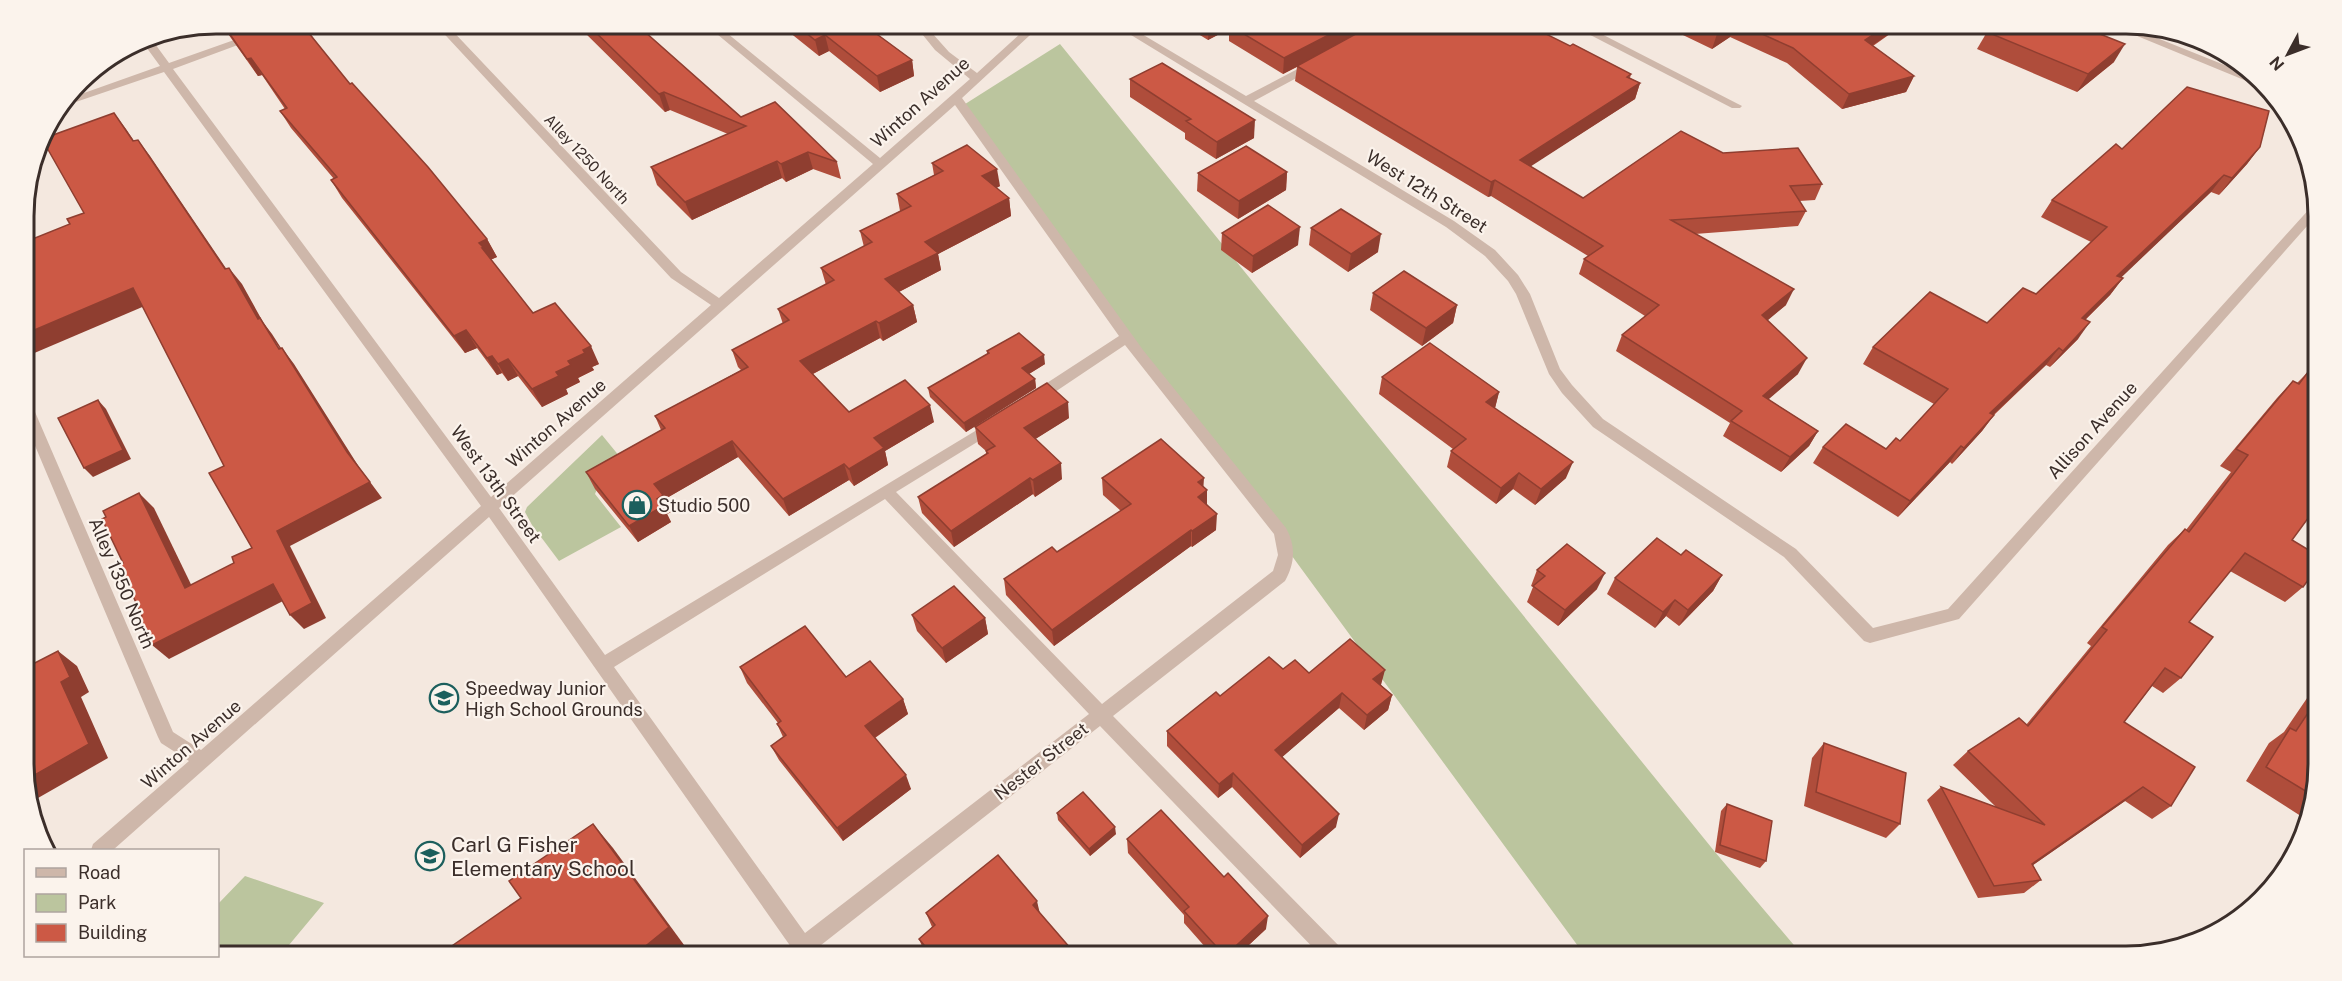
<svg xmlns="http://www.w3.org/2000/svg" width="2342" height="981" font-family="'Public Sans',sans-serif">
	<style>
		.green { fill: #bbc59e }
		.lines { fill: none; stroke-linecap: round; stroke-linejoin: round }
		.minor { fill: #ceb7aa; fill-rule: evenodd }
		.wall { fill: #af4d3b }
		.shaded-wall { fill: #8f3e30 }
		.building { fill: #cc5945; stroke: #8f3e30; stroke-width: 1.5 }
		.labels { text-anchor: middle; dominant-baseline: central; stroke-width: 4.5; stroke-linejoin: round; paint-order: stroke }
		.far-street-label { font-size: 15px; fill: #3b2e2a; stroke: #fbf3ec }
		.street-label { font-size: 18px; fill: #3b2e2a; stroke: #fbf3ec }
		.poi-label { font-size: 18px; fill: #3b2e2a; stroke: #fbf3ec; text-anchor: start }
		.near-poi-label { font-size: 21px; fill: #3b2e2a; stroke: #fbf3ec; text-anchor: start }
		.rim { fill: none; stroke: #3b2e2a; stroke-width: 3 }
	</style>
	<rect width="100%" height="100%" fill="#f4e8df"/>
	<!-- green -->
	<g class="green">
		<polygon points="1060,44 1715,852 1804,957 1586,957 962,106"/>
		<polygon points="602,435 629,468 599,484 595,494 621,527 559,561 532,525 525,512 527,507"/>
		<polygon points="245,876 324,903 279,957 209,956 218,956 218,904"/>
		<polygon points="2157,950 2137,957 1851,957"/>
	</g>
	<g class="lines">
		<!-- minor -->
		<g class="minor">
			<path d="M279 24H294L173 69 491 497 711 305 671 278 435 24H446L681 272 719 298 873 164 705 24H716L880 158 970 79 935 50 914 24H924L949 52 977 73 1031 24H1042L962 98 1143 350 1286 528C1296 546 1295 563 1285 581L1113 716 1343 950 1346 957H1322L1100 726 816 949 820 957H798L489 517 113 850H91L93 844 189 761 161 743 158 737 25 422V400L32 405 173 732 201 750 481 506 164 72 64 106 70 98 160 66 141 40 150 37 169 63ZM955 105 1119 336 1030 394 1028 398 1030 402H1040L1125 345 1274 534 1278 555 1273 571 1102 704 896 492 1000 428 1002 424 1000 420 995 419 605 655 499 508ZM885 499 1089 714 805 933 614 667Z"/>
			<polygon points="1113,24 1125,24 1246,96 1309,63 1317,63 1317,67 1254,101 1454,221 1495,250 1518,275 1530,294 1560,369 1572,385 1603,419 1796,549 1873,628 1948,609 2312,206 2316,205 2316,216 1959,619 1870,643 1864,641 1784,557 1593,427 1562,393 1549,374 1516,294 1508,281 1485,256 1446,227"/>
			<polygon points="1569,24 1582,24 1742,106 1740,108 1732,108"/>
			<polygon points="2108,24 2122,24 2242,72 2256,83 2249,82"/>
		</g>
	</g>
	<!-- wall -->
	<g class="wall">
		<polygon points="221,24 304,24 316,42 350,84 487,239 497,257 490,260 533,313 599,364 592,367 594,370 578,378 580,382 566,389 568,394 542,407 518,376 508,381 502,373 497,375 477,348 465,353 342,198 331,180 334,179 291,128 280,111 285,109 262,75 258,76"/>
		<polygon points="558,24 636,24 741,117 837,162 841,179 813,169 786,182 782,178 692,220 657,185 651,167 728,134 670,110 665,112 581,29 568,34"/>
		<polygon points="779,24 873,24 875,32 874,32 912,60 914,76 880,92 829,51 819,56"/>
		<polygon points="1182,24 1526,24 1570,46 1631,74 1630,78 1640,83 1635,99 1530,166 1583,198 1723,153 1822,184 1815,200 1799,201 1806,211 1798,226 1695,234 1786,305 1767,320 1798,374 1768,399 1818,431 1809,446 1781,472 1723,436 1730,423 1616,351 1622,335 1645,316 1579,274 1584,259 1588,256 1491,196 1488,197 1295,81 1297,67 1283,74 1229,41 1229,29 1208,40"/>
		<polygon points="1660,24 1904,24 1873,46 1914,76 1906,92 1842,109 1787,63 1730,37 1712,49"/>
		<polygon points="1987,32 2114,62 2077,92 1977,49"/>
		<polygon points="1130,79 1254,138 1216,159 1185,139 1185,133 1130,97"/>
		<polygon points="2260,147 2247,164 2219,195 2211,192 2121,277 2123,278 2110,295 2085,320 2078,339 2050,367 2046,365 1994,415 1982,431 1952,464 1950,462 1898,517 1813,463 1823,447 1886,449 1900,441 1934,404 1863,364 1873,347 1987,323 2036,294 2091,242 2041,217 2052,200 2122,149"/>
		<polygon points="932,163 1000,186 996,188 1009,198 1011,216 938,254 941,270 899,292 913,305 917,322 883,341 880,338 813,374 849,412 934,422 885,451 888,465 854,486 849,480 789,516 738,457 665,499 671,512 667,514 671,522 638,542 595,489 586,472 661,430 655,416 741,370 738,367 732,350 783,324 778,309 826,285 821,268 864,247 860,231 900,211 897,194 934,175"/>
		<polygon points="1287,172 1286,190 1238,219 1197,191 1198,173"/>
		<polygon points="1311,228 1378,252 1348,272 1309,245"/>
		<polygon points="1222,233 1298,245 1252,273 1221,250"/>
		<polygon points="1373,293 1457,305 1453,323 1422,346 1370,310"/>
		<polygon points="987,351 1045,364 1029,374 1035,379 1036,388 966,432 930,397 928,388 987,354"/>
		<polygon points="2317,363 2317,506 2292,540 2303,587 2285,602 2230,571 2189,622 2181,678 2163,693 2152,686 2124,722 2171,806 2152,819 2125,801 2033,865 2041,880 2024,893 1978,898 1927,800 1941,787 1996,807 1953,765 1968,751 2026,725 2091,646 2087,643 2168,545 2185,529 2186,530 2231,472 2220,466 2277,398 2293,381 2297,383 2308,372 2309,373"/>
		<polygon points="1382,377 1499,392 1495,408 1566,478 1535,505 1513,489 1496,504 1447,467 1451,451 1453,449 1379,394"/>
		<polygon points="1069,418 1035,439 1062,479 1035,497 1033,494 954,547 922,513 918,497 986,454 986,451 978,444 975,427"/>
		<polygon points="1102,478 1204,487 1207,504 1216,530 1192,547 1191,546 1054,646 1006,595 1004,579 1057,552 1121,511 1103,495"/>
		<polygon points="1681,555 1722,575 1713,591 1679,626 1666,616 1655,628 1607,594 1615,578"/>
		<polygon points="1537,570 1597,589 1558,626 1527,602 1533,587 1531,586"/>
		<polygon points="912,615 985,618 988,634 946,663 917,631"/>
		<polygon points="740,667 846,677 903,699 908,714 875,738 911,789 843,841 779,760 771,746 783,737 777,724 778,723 747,683"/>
		<polygon points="1283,669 1381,685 1392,695 1388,710 1364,730 1339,708 1282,757 1336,827 1300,858 1232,787 1218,798 1167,746 1167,731 1220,696"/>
		<polygon points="2318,682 2318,764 2307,820 2246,781 2269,743 2284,732"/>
		<polygon points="1824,743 1900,824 1886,838 1804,806 1812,758"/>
		<polygon points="1727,804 1766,861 1760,868 1715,852 1721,811"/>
		<polygon points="1057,813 1116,834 1090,856 1058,820"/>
		<polygon points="1127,839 1266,929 1236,957 1214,957 1184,923 1184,915 1128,853"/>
		<polygon points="926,913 1040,913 1078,957 929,957 924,951 919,939 932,927"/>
	</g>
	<!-- shaded-wall -->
	<g class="shaded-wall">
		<polygon points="222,24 272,24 227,30 232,38"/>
		<polygon points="564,24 579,24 581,29 568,34"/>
		<polygon points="860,24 873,24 875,32 862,37"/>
		<polygon points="1211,24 1240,24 1229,25 1229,29 1208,40 1209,25"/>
		<polygon points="1350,24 1377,24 1283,74 1284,58"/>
		<polygon points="1732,24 1734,24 1730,37 1712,49 1717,34"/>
		<polygon points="1889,24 1904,24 1858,55 1865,40"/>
		<polygon points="825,35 829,51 819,56 815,40"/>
		<polygon points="2125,44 2114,62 2077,92 2088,74"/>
		<polygon points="251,58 262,75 258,76 247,59"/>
		<polygon points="912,60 914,76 880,92 877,76"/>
		<polygon points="1914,76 1906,92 1842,109 1849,94"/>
		<polygon points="1640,83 1635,99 1516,176 1520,160"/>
		<polygon points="664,92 670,110 665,112 659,94"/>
		<polygon points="114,113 126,129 145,157 133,141"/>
		<polygon points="1255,120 1254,138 1216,159 1217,142"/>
		<polygon points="138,140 150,156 238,286 225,269"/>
		<polygon points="2260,147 2247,164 2219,195 2232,178"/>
		<polygon points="808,152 813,169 786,182 781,164"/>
		<polygon points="777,161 782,178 692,220 685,202"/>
		<polygon points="997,169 1000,186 985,194 982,176"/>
		<polygon points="1287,172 1286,190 1238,219 1239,201"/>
		<polygon points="2224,175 2211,192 2105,293 2117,276"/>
		<polygon points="1495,180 1491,196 1488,197 1491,182"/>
		<polygon points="1009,198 1011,216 938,254 941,270 889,297 885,279 925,242"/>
		<polygon points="1300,227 1298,245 1252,273 1253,256"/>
		<polygon points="1381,234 1378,252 1348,272 1351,254"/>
		<polygon points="487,239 497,257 490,260 482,248 479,243"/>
		<polygon points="229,268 242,284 263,322 272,334 292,365 258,319"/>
		<polygon points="2123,278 2110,295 2070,335 2082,318"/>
		<polygon points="133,288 147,305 25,357 25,334"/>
		<polygon points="1794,289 1786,305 1755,331 1762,315"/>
		<polygon points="913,305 917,322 883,341 879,323"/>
		<polygon points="1457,305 1453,323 1422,346 1426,328"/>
		<polygon points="876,321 880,338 805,378 800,361"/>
		<polygon points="2090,322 2078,339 2050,367 2063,351"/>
		<polygon points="466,330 477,348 465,353 454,336"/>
		<polygon points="591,346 599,364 592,367 594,370 578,378 580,382 566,389 568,394 542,407 532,389 556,372 583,350"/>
		<polygon points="282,348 294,364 359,467 382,498 290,546 326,618 304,629 290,615 277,531 347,452"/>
		<polygon points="2059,348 2046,365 1978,429 1990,413"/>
		<polygon points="1044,355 1045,364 1024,377 1022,368"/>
		<polygon points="492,356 502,373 497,375 487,358"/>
		<polygon points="1807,358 1798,374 1755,411 1763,396"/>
		<polygon points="508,359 518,376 508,381 498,364"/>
		<polygon points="1035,379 1036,388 966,432 964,423"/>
		<polygon points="1499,392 1495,408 1486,402"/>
		<polygon points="98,400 106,409 131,459 93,477 84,468"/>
		<polygon points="1068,402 1069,418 1026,445 1024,428"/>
		<polygon points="930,405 934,422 885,451 888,465 854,486 849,469 874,438"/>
		<polygon points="1994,415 1982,431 1952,464 1964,448"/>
		<polygon points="1818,431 1809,446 1781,472 1790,457"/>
		<polygon points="732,441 738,457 665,499 671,512 667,514 671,522 638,542 629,526 654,484"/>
		<polygon points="1961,446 1950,462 1898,517 1910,501"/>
		<polygon points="1573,462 1566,478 1535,505 1541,489"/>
		<polygon points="1061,463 1062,479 1035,497 1033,480"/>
		<polygon points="844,464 849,480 789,516 783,499"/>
		<polygon points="1519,473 1513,489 1496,504 1501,488"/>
		<polygon points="1030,478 1033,494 954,547 951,531"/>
		<polygon points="1204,478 1203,493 1207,490 1207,507 1198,513 1198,482"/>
		<polygon points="139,493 154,508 200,603 185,588"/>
		<polygon points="1217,514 1216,530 1192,547 1192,531"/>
		<polygon points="1191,530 1191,546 1054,646 1052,630"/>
		<polygon points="1605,573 1597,589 1558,626 1565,610"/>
		<polygon points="1722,575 1713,591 1679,626 1688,610"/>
		<polygon points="273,584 287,599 169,659 152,645"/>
		<polygon points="1675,600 1666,616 1655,628 1663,612"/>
		<polygon points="985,618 988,634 946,663 942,648"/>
		<polygon points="58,651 77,666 89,692 81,697 108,758 31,802 26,790 26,780 61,682"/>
		<polygon points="1385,670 1381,685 1370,694 1373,679"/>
		<polygon points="1342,693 1339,708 1273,765 1275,750"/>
		<polygon points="1392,695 1388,710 1364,730 1367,715"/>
		<polygon points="903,699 908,714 870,741 865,726"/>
		<polygon points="1233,773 1232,787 1218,798 1219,784"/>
		<polygon points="906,775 911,789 843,841 837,828"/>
		<polygon points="2143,787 2125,801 2016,877 2032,864"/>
		<polygon points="1339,814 1336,827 1300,858 1302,845"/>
		<polygon points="593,824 613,848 687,949 677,957 632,957"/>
		<polygon points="1115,827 1116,834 1090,856 1089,849"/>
		<polygon points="1037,901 1040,914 1033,905"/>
		<polygon points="1268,916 1266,929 1236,957 1225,957 1225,956"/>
	</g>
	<!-- building -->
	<g class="building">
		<polygon points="243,24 304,24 309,31 308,32 350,84 352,83 428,167 487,239 479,243 484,248 482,248 533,313 555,303 591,346 583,350 585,353 568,361 571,365 556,372 559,376 532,389 508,359 498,364 492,356 487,358 466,330 454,336 331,180 337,177 280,111 287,108 251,58 247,59 227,30"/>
		<polygon points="587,24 636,24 741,117 775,102 837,162 808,152 781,164 777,161 685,202 651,167 746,126 664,92 659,94"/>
		<polygon points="795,24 863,24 912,60 877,76 825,35 815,40"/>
		<polygon points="1231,24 1350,24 1284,58 1229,25"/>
		<polygon points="1374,24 1526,24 1570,46 1573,44 1631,74 1627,77 1640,83 1520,160 1583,198 1681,131 1723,153 1798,148 1822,184 1790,186 1806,211 1671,220 1794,289 1762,315 1807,358 1763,396 1818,431 1790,457 1731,421 1742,411 1622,335 1659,305 1584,259 1603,246 1495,180 1491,182 1297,66"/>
		<polygon points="1696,24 1732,24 1717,34"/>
		<polygon points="1740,24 1889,24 1865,40 1914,76 1849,94 1793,48"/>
		<polygon points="1997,24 2075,24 2125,44 2088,74 1987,32"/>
		<polygon points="1162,63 1255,120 1217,142 1186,121 1191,119 1130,79"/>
		<polygon points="2187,87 2269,111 2260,147 2232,178 2224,175 2117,276 2123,278 2082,318 2090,322 2063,351 2059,348 1990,413 1994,415 1964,448 1961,446 1910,501 1823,447 1846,424 1886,449 1896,438 1900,441 1948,389 1873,347 1930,292 1987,323 2023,288 2036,294 2107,227 2052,200 2116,144 2122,149"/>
		<polygon points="114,113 133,141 138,140 225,269 229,268 258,319 260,318 279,349 282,348 347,452 370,482 277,531 312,603 290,615 273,584 152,645 140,617 142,616 119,565 123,563 102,519 106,517 103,511 139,493 185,588 234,563 232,557 252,548 209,473 224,466 133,288 25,334 25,242 70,224 67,219 84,213 42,139"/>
		<polygon points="967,145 997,169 982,176 1009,198 925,242 938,253 885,279 913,305 879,323 876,321 800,361 849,412 905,380 930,405 874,438 884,448 849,469 844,464 783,499 732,441 654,484 663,495 657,499 663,506 629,526 586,472 665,428 655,416 748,367 732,350 789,320 778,309 834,280 821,268 872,242 860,231 911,206 897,194 943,171 932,163"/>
		<polygon points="1246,146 1287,172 1239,201 1198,173"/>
		<polygon points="1268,205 1300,227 1253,256 1222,233"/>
		<polygon points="1341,209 1381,234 1351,254 1311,228"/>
		<polygon points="1404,271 1457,305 1426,328 1373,293"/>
		<polygon points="1019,333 1044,355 1022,368 1035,379 964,423 928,388 989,353 987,351"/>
		<polygon points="1430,343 1499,392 1486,402 1573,462 1541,489 1519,473 1501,488 1451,451 1466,439 1382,377"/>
		<polygon points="2317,366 2317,506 2292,540 2317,555 2317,568 2303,587 2245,553 2189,622 2213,637 2181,678 2165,668 2124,722 2195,767 2171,806 2143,787 2032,864 2041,880 1994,886 1941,787 2045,825 1968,751 2019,718 2028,726 2107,630 2102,627 2185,529 2189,532 2248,455 2236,449 2293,381 2299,384 2308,372 2311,374"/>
		<polygon points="1047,383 1068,402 1024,428 1061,463 1033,480 1030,478 951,531 918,497 988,453 986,451 995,446 975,427"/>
		<polygon points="98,400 123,450 84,468 58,418"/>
		<polygon points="1161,439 1204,478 1198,482 1207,490 1198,497 1217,514 1192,531 1191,530 1052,630 1004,579 1052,547 1057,552 1131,504 1102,478"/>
		<polygon points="1657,538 1681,555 1686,550 1722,575 1688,610 1675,600 1663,612 1615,578"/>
		<polygon points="1567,544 1605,573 1565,610 1533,586 1545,576 1537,570"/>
		<polygon points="954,586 985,618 942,648 912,615"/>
		<polygon points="805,626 846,677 870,661 903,699 865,726 906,775 837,828 771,746 786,735 777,724 781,721 740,667"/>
		<polygon points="1350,639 1385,670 1373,679 1392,695 1367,715 1342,693 1275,750 1339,814 1302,845 1233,773 1219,784 1167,731 1216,692 1220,696 1269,657 1283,669 1295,660 1309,673"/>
		<polygon points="58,651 70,677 61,682 89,744 26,780 25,668"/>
		<polygon points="2318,698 2318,764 2312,795 2266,767 2290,728 2296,731"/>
		<polygon points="1824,743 1906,773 1900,824 1816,792"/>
		<polygon points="1083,792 1115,827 1089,849 1057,813"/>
		<polygon points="1727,804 1772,821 1766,861 1720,845"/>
		<polygon points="1161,810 1224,877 1228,873 1268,916 1225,956 1184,911 1189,907 1127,839"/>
		<polygon points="593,824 669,927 632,957 436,957 521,898 509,881"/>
		<polygon points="998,855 1037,901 1033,905 1078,957 934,957 919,939 935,925 926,913"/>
	</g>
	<!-- icons -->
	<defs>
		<g id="shop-ring" transform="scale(1.5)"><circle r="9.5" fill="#fbf3ec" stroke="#1c5f5d" stroke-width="1.5"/><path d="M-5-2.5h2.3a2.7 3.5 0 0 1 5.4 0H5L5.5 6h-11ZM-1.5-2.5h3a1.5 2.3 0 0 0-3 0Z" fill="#1c5f5d"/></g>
		<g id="school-ring" transform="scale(1.5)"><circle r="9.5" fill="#fbf3ec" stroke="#1c5f5d" stroke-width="1.5"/><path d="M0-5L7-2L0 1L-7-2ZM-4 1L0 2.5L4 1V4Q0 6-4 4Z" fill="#1c5f5d"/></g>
	</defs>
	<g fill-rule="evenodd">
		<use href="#shop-ring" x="637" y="505"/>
		<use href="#school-ring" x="444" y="698"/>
		<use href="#school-ring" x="430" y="856"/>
	</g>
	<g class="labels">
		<!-- far-street labels -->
		<g class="far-street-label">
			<text transform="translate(587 159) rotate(47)">Alley 1250 North</text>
		</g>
		<!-- street labels -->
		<g class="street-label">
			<text transform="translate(920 102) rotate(-42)">Winton Avenue</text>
			<text transform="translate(1427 191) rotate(32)">West 12th Street</text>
			<text transform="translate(556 423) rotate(-41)">Winton Avenue</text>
			<text transform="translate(2092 430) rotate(-48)">Allison Avenue</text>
			<text transform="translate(496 484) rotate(54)">West 13th Street</text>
			<text transform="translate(122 583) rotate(67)">Alley 1350 North</text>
			<text transform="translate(191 744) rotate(-41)">Winton Avenue</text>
			<text transform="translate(1041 761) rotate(-38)">Nester Street</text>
		</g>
		<!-- poi labels -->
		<g class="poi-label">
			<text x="658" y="505">Studio 500</text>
			<text x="465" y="688">Speedway Junior<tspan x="465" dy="21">High School Grounds</tspan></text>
		</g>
		<!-- near-poi labels -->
		<g class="near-poi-label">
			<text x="451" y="844">Carl G Fisher<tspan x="451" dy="24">Elementary School</tspan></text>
		</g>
	</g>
	<!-- crop -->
	<path d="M0 0H2342V981H0ZM216 34H2126A182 182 0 0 1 2308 216V764A182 182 0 0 1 2126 946H216A182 182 0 0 1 34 764V216A182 182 0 0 1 216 34Z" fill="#fbf3ec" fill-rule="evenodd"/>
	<path class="rim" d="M216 34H2126A182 182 0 0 1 2308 216V764A182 182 0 0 1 2126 946H216A182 182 0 0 1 34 764V216A182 182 0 0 1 216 34Z"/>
	<!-- legend -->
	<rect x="24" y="849" width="195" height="108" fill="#fbf3ec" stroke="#aea49e" stroke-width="1.5"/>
	<rect x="36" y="868" width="30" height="9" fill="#ceb7aa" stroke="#aea49e" stroke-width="1.5"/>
	<text x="78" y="879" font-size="18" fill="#3b2e2a">Road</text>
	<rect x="36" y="894" width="30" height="18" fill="#bbc59e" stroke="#aea49e" stroke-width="1.5"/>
	<text x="78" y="909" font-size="18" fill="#3b2e2a">Park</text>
	<rect x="36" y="924" width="30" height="18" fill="#cc5945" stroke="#aea49e" stroke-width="1.5"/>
	<text x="78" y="939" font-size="18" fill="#3b2e2a">Building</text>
	<!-- north arrow -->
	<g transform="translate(2288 54) rotate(229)" stroke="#fbf3ec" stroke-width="4.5" paint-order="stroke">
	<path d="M0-4.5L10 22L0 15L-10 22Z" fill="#3b2e2a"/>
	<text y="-9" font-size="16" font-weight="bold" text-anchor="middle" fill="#3b2e2a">N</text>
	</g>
</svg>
